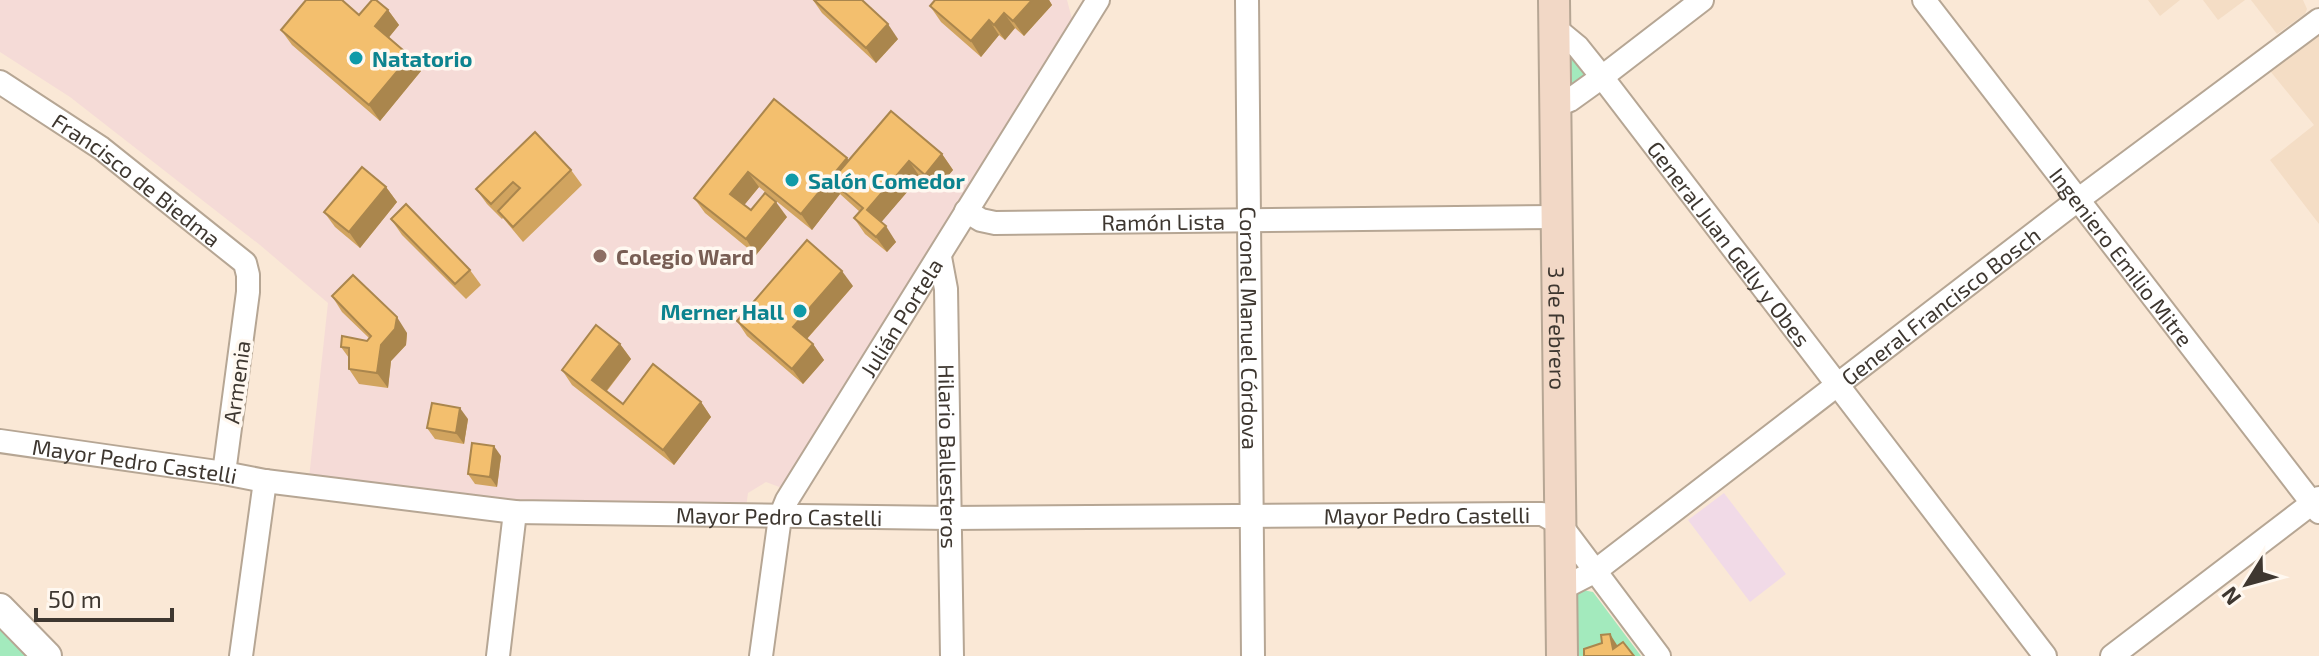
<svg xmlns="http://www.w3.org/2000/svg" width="2319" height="656" font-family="'Exo 2',sans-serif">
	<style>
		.built { fill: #f4ddc5 }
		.industrial { fill: #f1dae7 }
		.education { fill: #f5dbd7 }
		.green { fill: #a3eabd }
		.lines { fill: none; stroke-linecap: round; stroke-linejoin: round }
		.minor-casing { stroke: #b6a694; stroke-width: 26 }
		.tertiary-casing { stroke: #b6a694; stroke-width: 32 }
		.secondary-casing { stroke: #b6a694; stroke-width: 34 }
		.minor { stroke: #fff; stroke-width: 22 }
		.tertiary { stroke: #fff; stroke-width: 28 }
		.secondary { stroke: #f2d8c6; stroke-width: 30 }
		.wall { fill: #d1a45f }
		.shaded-wall { fill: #aa864d }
		.building { fill: #f3bf6e; stroke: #aa864d; stroke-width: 2 }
		.culture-dot { fill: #0f9aa8; stroke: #fff8f0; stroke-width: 3 }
		.education-dot { fill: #8d6e63; stroke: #fff8f0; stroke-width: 3 }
		.labels { text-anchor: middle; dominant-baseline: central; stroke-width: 7; stroke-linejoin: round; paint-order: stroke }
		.culture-label { font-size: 22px; font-weight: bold; fill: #0d838f; stroke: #fff8f0; text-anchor: start }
		.street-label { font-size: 22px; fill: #3e3730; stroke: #fff8f0 }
		.education-label { font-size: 22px; font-weight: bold; fill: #785e54; stroke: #fff8f0; text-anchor: start }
	</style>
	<rect width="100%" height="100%" fill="#fae8d6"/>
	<!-- built -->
	<g class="built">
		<polygon points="2148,0 2180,0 2160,16"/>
		<polygon points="2203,0 2245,0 2218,20"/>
		<polygon points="2251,0 2303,0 2307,9 2305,14 2277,34"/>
		<polygon points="2319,32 2319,224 2270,160 2314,125 2266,66"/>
	</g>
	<!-- industrial -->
	<polygon class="industrial" points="1724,493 1786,574 1750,602 1688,520"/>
	<!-- education -->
	<polygon class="education" points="0,0 1067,0 1072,19 782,488 766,482 748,493 746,508 531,505 309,478 328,303 260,245 70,97 0,52"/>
	<!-- green -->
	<g class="green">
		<polygon points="1576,56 1589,72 1579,88 1569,86 1569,61"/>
		<polygon points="1583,590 1593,592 1641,656 1574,656 1574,595"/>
		<polygon points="0,618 37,656 0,656"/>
	</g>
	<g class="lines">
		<!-- minor casing -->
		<g class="minor-casing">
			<g id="minor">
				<path id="s1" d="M1247 0 1253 656"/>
				<path id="s2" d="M1924 0 2319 512"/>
				<path id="s3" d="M1555 28 1578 47 1602 77 2045 656"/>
				<path id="s4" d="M0 82 101 148 245 263 248 275V292L224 473"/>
				<polyline points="1556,106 1570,100 1602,77 1702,0"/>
				<path id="s5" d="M966 211 981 220 995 223 1557 217"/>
				<path id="s6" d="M940 257 946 289 952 656"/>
				<path id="s7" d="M0 441 224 473 265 481 515 512 950 518 1542 514 1560 524 1659 656"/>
				<path id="s8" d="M1561 589 1594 572 2079 199 2319 20"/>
				<polyline points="241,656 265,481"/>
				<polyline points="498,656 515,512"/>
				<path id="s9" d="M761 656 780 517 787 500 1098 0"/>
				<polyline points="2112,656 2319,498"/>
			</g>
		</g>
		<!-- tertiary casing -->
		<g class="tertiary-casing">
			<polyline id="tertiary" points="0,608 47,656"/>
		</g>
		<!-- secondary casing -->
		<g class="secondary-casing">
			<g id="secondary">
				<path id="s10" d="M1554 0 1562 656"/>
			</g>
		</g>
		<!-- minor -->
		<use href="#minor" class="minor"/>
		<!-- tertiary -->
		<use href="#tertiary" class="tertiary"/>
		<!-- secondary -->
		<use href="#secondary" class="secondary"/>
	</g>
	<!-- wall -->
	<g class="wall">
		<polygon points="813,0 898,39 876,63 822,13"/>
		<polygon points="935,0 1049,0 1052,5 1024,36 1015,28 1005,40 999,35 981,57 941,22 930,6"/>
		<polygon points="388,10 399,25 389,37 410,56 421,71 380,121 292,45 281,30"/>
		<polygon points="774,99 849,161 942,154 953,170 936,190 920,177 881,222 896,242 887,252 865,234 854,218 860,212 840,194 812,230 759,187 744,205 751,210 787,217 756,255 705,213 694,198"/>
		<polygon points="571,170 582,185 523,242 503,218 502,219 487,204 476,189"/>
		<polygon points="386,187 397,202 360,248 335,227 324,212"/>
		<polygon points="391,219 470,270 481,285 466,299 402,235"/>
		<polygon points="853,286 807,339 813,344 824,360 803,384 747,336 737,321"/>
		<polygon points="332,296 407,333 406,345 391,361 388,388 359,384 349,369 349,358 341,347 367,341 369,338 342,312"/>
		<polygon points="620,344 631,359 607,391 623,404 701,402 711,417 674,465 572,385 562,370"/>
		<polygon points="468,419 464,444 435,439 427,428"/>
		<polygon points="501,456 497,487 475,484 468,474"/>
	</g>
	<!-- shaded-wall -->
	<g class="shaded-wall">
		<polygon points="1032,0 1049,0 1052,5 1024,36 1013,21"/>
		<polygon points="388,10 399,25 386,41 375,26"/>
		<polygon points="1004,13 1015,28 1005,40 994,25"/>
		<polygon points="989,20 999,35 981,57 971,41"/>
		<polygon points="888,24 898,39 876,63 866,48"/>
		<polygon points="410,56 421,71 380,121 369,105"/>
		<polygon points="942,154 953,170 936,190 925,175"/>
		<polygon points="847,158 857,173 831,181 840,194 812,230 801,214"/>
		<polygon points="909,161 920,177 878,226 867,210"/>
		<polygon points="748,172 759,187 741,209 730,194"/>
		<polygon points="386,187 397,202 360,248 349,232"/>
		<polygon points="776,202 787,217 756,255 746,239"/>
		<polygon points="886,226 896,242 887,252 876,237"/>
		<polygon points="842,271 853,286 804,342 793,327"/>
		<polygon points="397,317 407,333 406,345 391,361 388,388 377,373 381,345"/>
		<polygon points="620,344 631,359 603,395 592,380"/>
		<polygon points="813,344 824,360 803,384 792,369"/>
		<polygon points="701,402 711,417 674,465 663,450"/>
		<polygon points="460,408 468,419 464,444 456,433"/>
		<polygon points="494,446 501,456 497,487 490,477"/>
		<polygon points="1610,634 1617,645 1620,656 1613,649"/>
	</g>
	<!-- building -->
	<g class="building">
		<polygon points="306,0 342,0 359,15 372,0 376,0 388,10 375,26 410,56 369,105 281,30"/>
		<polygon points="814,0 862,0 888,24 866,48"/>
		<polygon points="935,0 1032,0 1013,21 1004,13 994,25 989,20 971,41 930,6"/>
		<polygon points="774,99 847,158 801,214 748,172 730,194 751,210 765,193 776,202 746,239 694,198"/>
		<polygon points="891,111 942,154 925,175 909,161 867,210 886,226 876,237 854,218 863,208 831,181"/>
		<polygon points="535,132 571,170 513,227 498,211 520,188 513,182 491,204 476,189"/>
		<polygon points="362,167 386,187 349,232 324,212"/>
		<polygon points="406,204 470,270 455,284 391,219"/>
		<polygon points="807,240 842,271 793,327 813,344 792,369 737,321"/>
		<polygon points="353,275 397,317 395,329 381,345 377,373 349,369 349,348 341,347 342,336 367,341 371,336 332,296"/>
		<polygon points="596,325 620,344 592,380 623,404 653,364 701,402 663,450 562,370"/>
		<polygon points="432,403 460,408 456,433 427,428"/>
		<polygon points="472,443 494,446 490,477 468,474"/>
		<polygon points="1610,634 1613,649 1623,642 1634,656 1584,656 1584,649 1602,643 1601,635"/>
	</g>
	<!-- markers -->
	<g class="culture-dot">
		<circle cx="356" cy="58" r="8"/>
		<circle cx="792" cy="180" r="8"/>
		<circle cx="800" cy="311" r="8"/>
	</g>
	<circle class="education-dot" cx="600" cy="256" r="8"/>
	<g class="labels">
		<!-- culture labels -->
		<g class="culture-label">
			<text x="372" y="58">Natatorio</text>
			<text x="808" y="180">Salón Comedor</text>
			<text x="784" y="311" text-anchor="end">Merner Hall</text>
		</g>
		<!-- street labels -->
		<g class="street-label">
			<text stroke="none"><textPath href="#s4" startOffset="168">Francisco de Biedma</textPath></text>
			<text stroke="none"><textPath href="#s5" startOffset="200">Ramón Lista</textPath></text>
			<text stroke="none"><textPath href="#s3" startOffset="278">General Juan Gelly y Obes</textPath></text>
			<text stroke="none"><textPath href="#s2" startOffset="324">Ingeniero Emilio Mitre</textPath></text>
			<text stroke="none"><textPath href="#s8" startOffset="474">General Francisco Bosch</textPath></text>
			<text stroke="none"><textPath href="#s9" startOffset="374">Julián Portela</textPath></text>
			<text stroke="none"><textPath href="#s1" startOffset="328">Coronel Manuel Córdova</textPath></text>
			<text stroke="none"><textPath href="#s10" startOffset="328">3 de Febrero</textPath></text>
			<text transform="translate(236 382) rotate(-82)">Armenia</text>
			<text stroke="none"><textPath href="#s6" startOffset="200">Hilario Ballesteros</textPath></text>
			<text stroke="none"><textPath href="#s7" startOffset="136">Mayor Pedro Castelli</textPath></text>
			<text stroke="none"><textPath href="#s7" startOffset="1432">Mayor Pedro Castelli</textPath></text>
			<text stroke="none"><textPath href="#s7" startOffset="784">Mayor Pedro Castelli</textPath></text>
		</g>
		<!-- education labels -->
		<g class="education-label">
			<text x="616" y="256">Colegio Ward</text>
		</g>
	</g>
	<!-- north arrow -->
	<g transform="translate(2247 584) rotate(233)" stroke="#fff8f0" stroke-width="6" paint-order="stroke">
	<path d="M0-6L14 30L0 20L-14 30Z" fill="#3e3730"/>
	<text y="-12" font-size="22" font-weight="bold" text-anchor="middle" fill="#3e3730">N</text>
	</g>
	<!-- scale -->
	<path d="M36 608v12h136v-12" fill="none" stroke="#3e3730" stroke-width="4"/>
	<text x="48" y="608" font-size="24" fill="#3e3730" stroke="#fff8f0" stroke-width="6" paint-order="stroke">50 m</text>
</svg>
